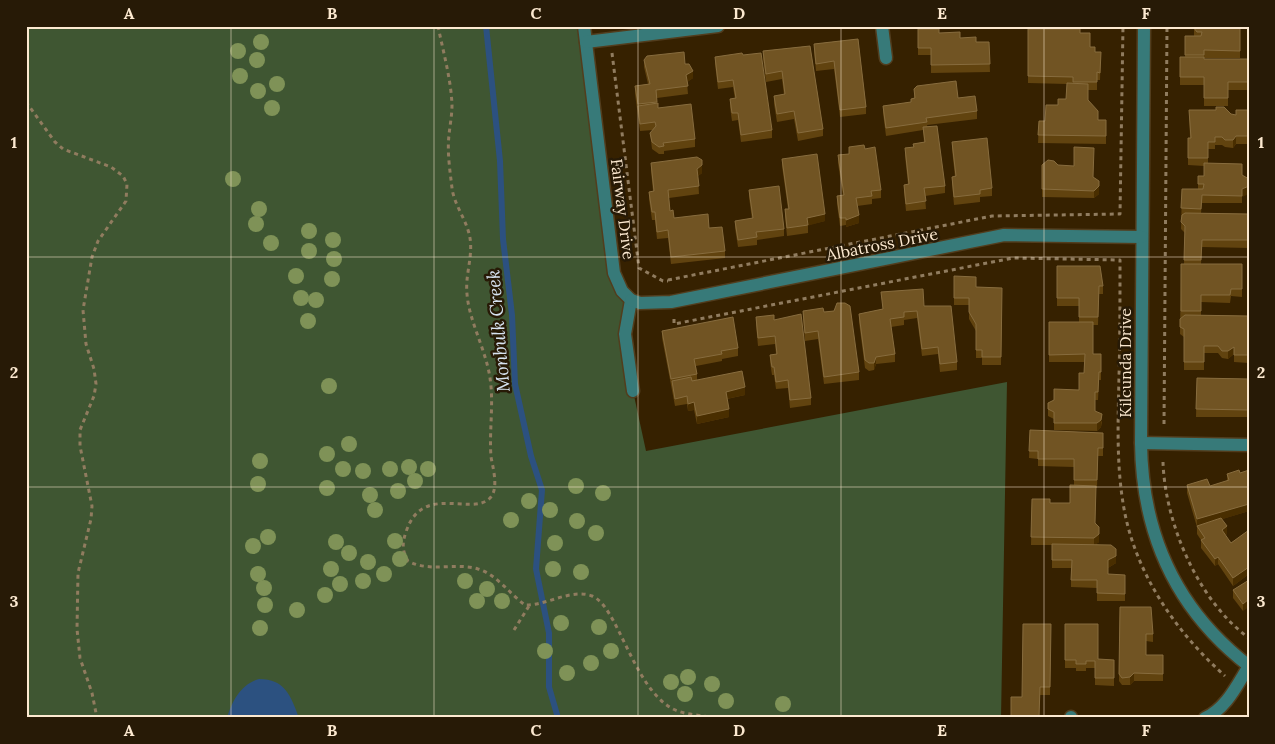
<svg xmlns="http://www.w3.org/2000/svg" width="1275" height="744" font-family="Lora,serif">
	<style>
		.green { fill: #3f5632 }
		.water { fill: #2c5180 }
		.lines { fill: none; stroke-linecap: round; stroke-linejoin: round }
		.stream { stroke: #2c5180; stroke-width: 6 }
		.minor-casing { stroke: #523d1d; stroke-width: 15 }
		.path { stroke: #907c5f; stroke-width: 3; stroke-dasharray: 4 4; stroke-linecap: butt }
		.minor { stroke: #377a79; stroke-width: 12 }
		.tree { fill: #7f9257 }
		.wall { fill: #61430f }
		.shaded-wall { fill: #492e00 }
		.building { fill: #715423; stroke: #876c3e }
		.grid { fill: none; stroke: #fce9d0; stroke-width: 1; stroke-opacity: 0.55 }
		.labels { text-anchor: middle; dominant-baseline: central; stroke-width: 5; stroke-linejoin: round; paint-order: stroke }
		.street-label { font-size: 16px; fill: #fce9d0; stroke: #271a06 }
		.water-label { font-size: 18px; font-style: italic; fill: #d7e3f1; stroke: #271a06 }
		.neatline { fill: none; stroke: #fce9d0; stroke-width: 2 }
		.grid-label { font-size: 16px; text-anchor: middle; font-weight: bold; fill: #fce9d0 }
	</style>
	<rect width="100%" height="100%" fill="#362100"/>
	<!-- green -->
	<polygon class="green" points="26,26 584,26 614,273 631,300 626,323 633,391 646,451 1007,382 1001,718 26,718"/>
	<!-- water -->
	<path class="water" d="M259 679C285 679 291 696 299 718H227C232 701 241 684 259 679Z"/>
	<g class="lines">
		<!-- stream -->
		<polyline class="stream" points="486,26 500,161 503,239 512,315 515,384 531,456 542,490 536,569 549,633 549,687 558,718"/>
		<!-- minor casing -->
		<g class="minor-casing">
			<g id="minor">
				<polyline points="584,26 614,273 622,291 631,300 625,334 633,391"/>
				<polyline points="882,26 886,58"/>
				<path d="M1144 26 1141 443C1142 534 1175 609 1249 666"/>
				<polyline points="586,42 718,26"/>
				<polyline points="631,300 640,303 671,302 1004,235 1142,237"/>
				<polyline points="1141,443 1249,445"/>
				<polyline points="1071,717 1071,718"/>
				<path d="M1205 718C1226 709 1237 685 1249 666"/>
			</g>
		</g>
		<!-- path -->
		<g class="path">
			<path d="M438 26C443 51 451 79 452 105 452 115 450 125 449 135 447 152 450 171 452 188 454 205 467 220 470 238 473 257 465 275 467 294 469 321 486 350 490 378 494 404 489 430 491 457 493 468 499 489 490 498 472 517 422 482 406 532 402 543 402 551 408 561 430 573 456 562 478 569 496 574 510 594 525 605 546 606 571 588 592 596 618 606 633 688 673 709 685 715 701 715 714 718"/>
			<polyline points="612,53 639,268 663,281 668,281"/>
			<polyline points="26,102 55,142 63,149 111,167 123,176 127,184 126,201 98,241 92,257 83,310 86,344 94,369 96,384 94,396 80,430 80,446 92,506 91,519 78,573 77,629 80,658 92,693 97,718"/>
			<polyline points="668,280 992,216 1120,214 1123,26"/>
			<path d="M674 319V324L1013 258 1120 260C1120 299 1120 338 1119 377 1118 423 1116 469 1125 514 1138 577 1177 633 1225 676"/>
			<polyline points="1164,424 1167,26"/>
			<path d="M1163 462C1165 523 1198 601 1249 638"/>
			<polyline points="514,630 529,606"/>
		</g>
		<!-- minor -->
		<use href="#minor" class="minor"/>
	</g>
	<!-- trees -->
	<g class="tree">
		<circle cx="261" cy="42" r="8"/>
		<circle cx="238" cy="51" r="8"/>
		<circle cx="257" cy="60" r="8"/>
		<circle cx="240" cy="76" r="8"/>
		<circle cx="277" cy="84" r="8"/>
		<circle cx="258" cy="91" r="8"/>
		<circle cx="272" cy="108" r="8"/>
		<circle cx="233" cy="179" r="8"/>
		<circle cx="259" cy="209" r="8"/>
		<circle cx="256" cy="224" r="8"/>
		<circle cx="309" cy="231" r="8"/>
		<circle cx="333" cy="240" r="8"/>
		<circle cx="271" cy="243" r="8"/>
		<circle cx="309" cy="251" r="8"/>
		<circle cx="334" cy="259" r="8"/>
		<circle cx="296" cy="276" r="8"/>
		<circle cx="332" cy="279" r="8"/>
		<circle cx="301" cy="298" r="8"/>
		<circle cx="316" cy="300" r="8"/>
		<circle cx="308" cy="321" r="8"/>
		<circle cx="329" cy="386" r="8"/>
		<circle cx="349" cy="444" r="8"/>
		<circle cx="327" cy="454" r="8"/>
		<circle cx="260" cy="461" r="8"/>
		<circle cx="409" cy="467" r="8"/>
		<circle cx="343" cy="469" r="8"/>
		<circle cx="390" cy="469" r="8"/>
		<circle cx="428" cy="469" r="8"/>
		<circle cx="363" cy="471" r="8"/>
		<circle cx="415" cy="481" r="8"/>
		<circle cx="258" cy="484" r="8"/>
		<circle cx="576" cy="486" r="8"/>
		<circle cx="327" cy="488" r="8"/>
		<circle cx="398" cy="491" r="8"/>
		<circle cx="603" cy="493" r="8"/>
		<circle cx="370" cy="495" r="8"/>
		<circle cx="529" cy="501" r="8"/>
		<circle cx="375" cy="510" r="8"/>
		<circle cx="550" cy="510" r="8"/>
		<circle cx="511" cy="520" r="8"/>
		<circle cx="577" cy="521" r="8"/>
		<circle cx="596" cy="533" r="8"/>
		<circle cx="268" cy="537" r="8"/>
		<circle cx="395" cy="541" r="8"/>
		<circle cx="336" cy="542" r="8"/>
		<circle cx="555" cy="543" r="8"/>
		<circle cx="253" cy="546" r="8"/>
		<circle cx="349" cy="553" r="8"/>
		<circle cx="400" cy="559" r="8"/>
		<circle cx="368" cy="562" r="8"/>
		<circle cx="331" cy="569" r="8"/>
		<circle cx="553" cy="569" r="8"/>
		<circle cx="581" cy="572" r="8"/>
		<circle cx="258" cy="574" r="8"/>
		<circle cx="384" cy="574" r="8"/>
		<circle cx="363" cy="581" r="8"/>
		<circle cx="465" cy="581" r="8"/>
		<circle cx="340" cy="584" r="8"/>
		<circle cx="264" cy="588" r="8"/>
		<circle cx="487" cy="589" r="8"/>
		<circle cx="325" cy="595" r="8"/>
		<circle cx="477" cy="601" r="8"/>
		<circle cx="502" cy="601" r="8"/>
		<circle cx="265" cy="605" r="8"/>
		<circle cx="297" cy="610" r="8"/>
		<circle cx="561" cy="623" r="8"/>
		<circle cx="599" cy="627" r="8"/>
		<circle cx="260" cy="628" r="8"/>
		<circle cx="545" cy="651" r="8"/>
		<circle cx="611" cy="651" r="8"/>
		<circle cx="591" cy="663" r="8"/>
		<circle cx="567" cy="673" r="8"/>
		<circle cx="688" cy="677" r="8"/>
		<circle cx="671" cy="682" r="8"/>
		<circle cx="712" cy="684" r="8"/>
		<circle cx="685" cy="694" r="8"/>
		<circle cx="726" cy="701" r="8"/>
		<circle cx="783" cy="704" r="8"/>
	</g>
	<!-- wall -->
	<g class="wall">
		<rect x="1080" y="26" width="23" height="2"/>
		<polygon points="1194,26 1240,26 1240,58 1204,58 1204,59 1249,59 1249,90 1228,90 1228,106 1204,106 1204,85 1180,85 1180,57 1185,57 1185,36 1194,36"/>
		<polygon points="918,29 939,33 976,42 989,42 990,72 931,73 931,55 918,55"/>
		<polygon points="1028,29 1080,33 1090,47 1095,52 1101,52 1100,80 1097,80 1097,90 1088,90 1088,100 1098,120 1106,120 1106,144 1038,143 1039,121 1045,121 1058,105 1066,99 1067,84 1028,83"/>
		<polygon points="858,39 866,107 866,114 840,117 834,69 816,71 814,52 814,44"/>
		<polygon points="810,46 823,129 823,136 798,141 794,119 777,122 774,104 774,96 784,95 782,79 766,82 763,59 763,51"/>
		<polygon points="743,55 772,130 772,138 741,142 738,120 732,121 730,107 730,99 735,99 733,87 718,89 715,64 715,57"/>
		<polygon points="644,60 685,64 693,78 687,82 688,94 657,98 657,103 658,108 695,139 695,147 664,151 664,154 659,154 652,149 650,133 653,130 640,131 635,94 635,86 648,84 644,67"/>
		<polygon points="914,89 958,98 977,111 977,119 927,125 945,186 945,193 925,196 926,209 906,211 904,192 904,185 908,184 905,156 905,148 913,147 913,144 924,142 923,130 886,136 883,113 883,106 911,102 911,99 914,98"/>
		<polygon points="1189,110 1236,115 1249,110 1249,144 1236,144 1233,148 1225,147 1222,145 1215,145 1215,149 1208,149 1208,163 1242,164 1242,203 1202,203 1201,213 1249,214 1249,248 1202,247 1201,264 1242,264 1242,297 1231,296 1230,303 1201,302 1201,315 1249,316 1249,363 1234,362 1234,354 1228,359 1222,358 1218,353 1204,353 1204,370 1184,370 1184,337 1180,334 1181,264 1184,264 1185,233 1181,229 1182,189 1198,189 1198,176 1204,176 1204,166 1188,165 1188,138 1190,138"/>
		<polygon points="952,142 992,188 992,196 980,197 980,202 954,205 952,184 952,177 955,177 952,149"/>
		<polygon points="849,147 865,149 881,190 881,198 872,199 872,204 857,206 859,223 846,227 846,225 840,226 837,204 837,196 843,196 838,163 838,155 849,154"/>
		<polygon points="782,159 825,221 808,225 808,233 787,236 785,217 785,209 788,209 782,166"/>
		<polygon points="651,163 702,173 698,176 699,194 669,198 670,211 674,218 709,228 725,251 725,258 671,264 668,238 657,239 655,220 652,220 649,199 649,192 653,191 651,171"/>
		<polygon points="1042,165 1058,165 1093,177 1099,194 1094,198 1042,197"/>
		<polygon points="749,190 784,229 784,236 757,240 757,245 738,247 735,228 735,221 752,219 749,197"/>
		<polygon points="1057,266 1103,286 1103,294 1099,294 1098,325 1093,325 1093,354 1101,354 1101,380 1099,380 1098,400 1095,400 1095,411 1102,422 1101,427 1097,431 1054,430 1054,419 1048,416 1048,403 1079,390 1084,373 1084,362 1049,362 1049,322 1079,322 1079,306 1057,306"/>
		<polygon points="954,276 976,287 1002,288 1001,365 982,365 982,358 976,358 976,331 969,319 969,305 954,305"/>
		<polygon points="881,292 924,306 957,362 957,370 940,372 938,354 922,356 917,318 904,320 904,325 891,327 895,354 895,362 876,364 874,370 869,371 865,368 859,322 859,314 883,309"/>
		<polygon points="803,311 824,312 834,311 859,372 859,380 824,384 818,339 805,341 803,319"/>
		<polygon points="756,317 774,320 811,398 811,405 790,408 788,388 776,389 774,375 772,375 770,362 770,355 776,354 775,344 758,346 756,325"/>
		<polygon points="662,331 738,348 738,356 722,359 722,361 696,366 697,374 697,380 745,395 727,399 729,417 697,424 694,410 688,411 687,404 675,406 662,338"/>
		<polygon points="1197,378 1249,379 1249,417 1196,417"/>
		<polygon points="1030,430 1103,433 1103,456 1098,456 1097,488 1096,488 1095,523 1099,542 1096,544 1116,549 1116,563 1108,568 1108,574 1125,575 1125,601 1097,601 1097,588 1071,587 1071,568 1052,568 1052,545 1031,545 1032,499 1050,503 1070,503 1074,485 1074,467 1038,466 1038,459 1029,458"/>
		<polygon points="1249,470 1249,511 1222,519 1227,534 1225,535 1231,543 1249,530 1249,574 1233,586 1218,564 1215,566 1201,548 1201,540 1197,534 1197,527 1187,493 1187,485 1210,486 1227,481 1227,474 1240,473"/>
		<polygon points="1249,580 1243,611 1233,598 1233,590"/>
		<polygon points="1120,607 1153,634 1153,642 1146,641 1146,655 1163,655 1163,681 1134,681 1130,685 1122,685 1119,681"/>
		<polygon points="1051,624 1050,695 1040,695 1039,718 1011,718 1011,697 1022,697"/>
		<polygon points="1065,624 1098,659 1114,660 1114,686 1095,685 1095,668 1086,668 1086,671 1076,671 1076,668 1065,668"/>
	</g>
	<!-- shaded-wall -->
	<g class="shaded-wall">
		<polygon points="693,71 693,78 686,83 686,75"/>
		<polygon points="1236,136 1236,144 1233,148 1233,140"/>
		<polygon points="702,165 702,173 697,177 697,169"/>
		<polygon points="1099,186 1099,194 1094,198 1094,191"/>
		<polygon points="1249,186 1249,194 1242,197 1242,189"/>
		<polygon points="825,214 825,221 807,226 807,218"/>
		<polygon points="859,215 859,223 846,227 846,220"/>
		<polygon points="1234,347 1234,354 1228,359 1228,351"/>
		<polygon points="876,357 876,364 874,370 874,363"/>
		<polygon points="745,387 745,395 726,399 726,392"/>
		<polygon points="694,402 694,410 688,411 688,404"/>
		<polygon points="729,409 729,417 697,424 697,416"/>
		<polygon points="1102,414 1101,427 1097,431 1097,423"/>
		<polygon points="1249,504 1249,511 1197,527 1197,519"/>
		<polygon points="1227,526 1227,534 1222,538 1222,530"/>
		<polygon points="1099,527 1099,542 1094,546 1094,538"/>
		<polygon points="1116,556 1116,563 1108,568 1108,560"/>
		<polygon points="1218,557 1218,564 1215,566 1215,559"/>
		<polygon points="1249,567 1249,574 1233,586 1233,578"/>
		<polygon points="1249,599 1249,607 1243,611 1243,604"/>
		<polygon points="1134,673 1134,681 1130,685 1130,677"/>
	</g>
	<!-- building -->
	<g class="building">
		<polygon points="1194,26 1240,26 1240,51 1204,50 1204,55 1185,55 1185,36 1201,36 1202,32 1197,32 1194,28"/>
		<polygon points="918,29 939,29 939,33 960,32 960,38 976,37 976,42 989,42 990,64 931,65 931,48 918,48"/>
		<polygon points="1028,29 1080,29 1080,33 1090,33 1090,47 1095,47 1095,52 1101,52 1100,73 1097,72 1097,82 1073,82 1073,77 1028,76"/>
		<polygon points="858,39 866,107 840,110 834,61 816,64 814,44"/>
		<polygon points="810,46 823,129 798,133 794,111 777,114 774,96 785,94 782,71 766,74 763,51"/>
		<polygon points="684,52 685,64 689,64 693,71 686,75 688,86 656,90 657,102 638,104 635,86 650,84 644,60 647,56"/>
		<polygon points="742,53 743,55 761,53 772,130 741,135 738,113 732,113 730,99 736,98 733,80 718,82 715,57"/>
		<polygon points="1180,57 1204,57 1204,59 1249,59 1249,82 1228,82 1228,98 1204,98 1204,77 1180,77"/>
		<polygon points="956,81 958,98 975,96 977,111 926,118 927,122 886,128 883,106 911,102 911,99 915,98 914,89 917,86"/>
		<polygon points="1067,83 1088,84 1088,100 1098,111 1098,120 1106,120 1106,136 1038,135 1039,121 1045,121 1046,105 1058,105 1058,99 1066,99"/>
		<polygon points="658,103 658,108 691,104 695,139 663,143 664,146 659,147 652,142 650,133 656,126 655,122 640,124 638,106"/>
		<polygon points="1216,107 1224,107 1231,114 1236,115 1236,110 1249,110 1249,136 1236,136 1233,140 1225,140 1222,137 1215,137 1215,142 1208,142 1208,158 1188,158 1188,138 1191,138 1189,110 1216,110"/>
		<polygon points="937,126 945,186 924,188 926,201 906,204 904,185 909,184 905,148 914,147 913,144 925,142 923,127"/>
		<polygon points="987,138 992,188 980,190 980,194 954,197 952,177 956,176 952,142"/>
		<polygon points="864,145 865,149 875,147 881,190 871,191 872,196 856,198 859,215 846,220 846,218 840,218 837,196 844,195 838,155 849,154 849,147"/>
		<polygon points="1074,147 1094,148 1093,177 1099,181 1099,186 1094,191 1042,189 1042,165 1048,160 1054,161 1058,165 1074,166"/>
		<polygon points="817,154 825,214 807,218 808,225 787,228 785,209 789,209 782,159"/>
		<polygon points="697,157 702,160 702,165 697,169 699,186 668,190 670,211 673,210 674,218 708,214 709,228 722,227 725,251 671,257 668,230 657,232 655,212 652,212 649,192 654,191 651,163"/>
		<polygon points="1204,163 1242,164 1242,175 1249,179 1249,186 1242,189 1242,196 1202,195 1201,209 1181,208 1182,189 1203,189 1204,184 1198,184 1198,176 1204,176"/>
		<polygon points="779,186 784,229 756,232 757,237 738,240 735,221 753,218 749,190"/>
		<polygon points="1185,213 1249,214 1249,240 1202,240 1201,260 1184,260 1185,226 1181,222 1182,215"/>
		<polygon points="1181,264 1242,264 1242,289 1231,289 1230,295 1201,295 1201,311 1181,311"/>
		<polygon points="1057,266 1100,266 1103,286 1099,286 1098,317 1079,317 1079,298 1057,298"/>
		<polygon points="954,276 976,277 976,287 1002,288 1001,357 982,357 982,350 976,350 976,324 969,312 969,298 954,298"/>
		<polygon points="923,289 924,306 951,306 957,362 940,364 938,347 922,349 917,311 904,312 904,317 890,319 895,354 876,357 874,363 869,363 865,360 859,314 883,309 881,292"/>
		<polygon points="837,303 845,303 850,306 859,372 824,377 818,331 805,333 803,311 823,308 824,312 834,311"/>
		<polygon points="801,314 811,398 790,400 788,380 776,382 774,367 772,367 770,355 777,354 775,336 758,338 756,317 774,315 774,320"/>
		<polygon points="1185,315 1249,316 1249,355 1234,355 1234,347 1228,351 1222,351 1218,346 1204,346 1204,362 1184,362 1184,329 1180,327 1180,319"/>
		<polygon points="733,317 738,348 721,351 722,354 694,359 697,374 671,379 662,331"/>
		<polygon points="1049,322 1093,322 1093,354 1101,354 1101,372 1099,372 1098,392 1095,392 1095,411 1102,414 1101,420 1097,423 1054,423 1054,412 1048,409 1048,403 1054,400 1054,389 1079,390 1079,373 1084,373 1085,354 1049,355"/>
		<polygon points="742,371 745,387 726,392 729,409 697,416 694,402 688,404 687,396 675,399 672,381 691,377 692,381"/>
		<polygon points="1197,378 1249,379 1249,410 1196,409"/>
		<polygon points="1030,430 1103,433 1103,448 1098,448 1097,480 1074,480 1074,459 1038,459 1038,451 1029,451"/>
		<polygon points="1239,470 1240,473 1249,470 1249,504 1197,519 1187,485 1207,479 1210,486 1229,480 1227,474"/>
		<polygon points="1070,485 1096,486 1095,523 1099,527 1099,534 1094,538 1031,537 1032,499 1050,499 1050,503 1070,503"/>
		<polygon points="1221,518 1227,526 1222,530 1231,543 1249,530 1249,567 1233,578 1218,557 1215,559 1201,540 1205,538 1197,526"/>
		<polygon points="1052,544 1111,545 1116,549 1116,556 1108,560 1108,574 1125,575 1125,594 1097,593 1097,580 1071,580 1072,560 1052,560"/>
		<polygon points="1249,580 1249,599 1243,604 1233,590"/>
		<polygon points="1120,607 1151,607 1153,634 1146,634 1146,655 1163,655 1163,674 1134,673 1130,677 1122,678 1119,674"/>
		<polygon points="1023,624 1051,624 1050,687 1040,687 1039,717 1011,716 1011,697 1022,697"/>
		<polygon points="1065,624 1098,624 1098,659 1114,660 1114,678 1095,678 1095,661 1086,661 1086,664 1076,664 1076,660 1065,660"/>
	</g>
	<!-- grid -->
	<path class="grid" d="M231 26V718M434 26V718M638 26V718M841 26V718M1044 26V718M26 257H1249M26 487H1249"/>
	<g class="labels">
		<!-- street labels -->
		<g class="street-label">
			<text transform="translate(623 209) rotate(83)">Fairway Drive</text>
			<text transform="translate(882 244) rotate(-11)">Albatross Drive</text>
			<text transform="translate(1125 363) rotate(-90)">Kilcunda Drive</text>
		</g>
		<!-- water labels -->
		<g class="water-label">
			<text transform="translate(498 331) rotate(-95)">Monbulk Creek</text>
		</g>
	</g>
	<!-- border -->
	<rect width="1275" height="744" fill="none" stroke="#271a06" stroke-width="55"/>
	<rect x="28" y="28" width="1220" height="688" class="neatline"/>
	<g class="grid-label">
		<text x="129" y="19">A</text>
		<text x="332" y="19">B</text>
		<text x="536" y="19">C</text>
		<text x="739" y="19">D</text>
		<text x="942" y="19">E</text>
		<text x="1146" y="19">F</text>
		<text x="14" y="148">1</text>
		<text x="1261" y="148">1</text>
		<text x="14" y="378">2</text>
		<text x="1261" y="378">2</text>
		<text x="14" y="607">3</text>
		<text x="1261" y="607">3</text>
		<text x="129" y="736">A</text>
		<text x="332" y="736">B</text>
		<text x="536" y="736">C</text>
		<text x="739" y="736">D</text>
		<text x="942" y="736">E</text>
		<text x="1146" y="736">F</text>
	</g>
</svg>
